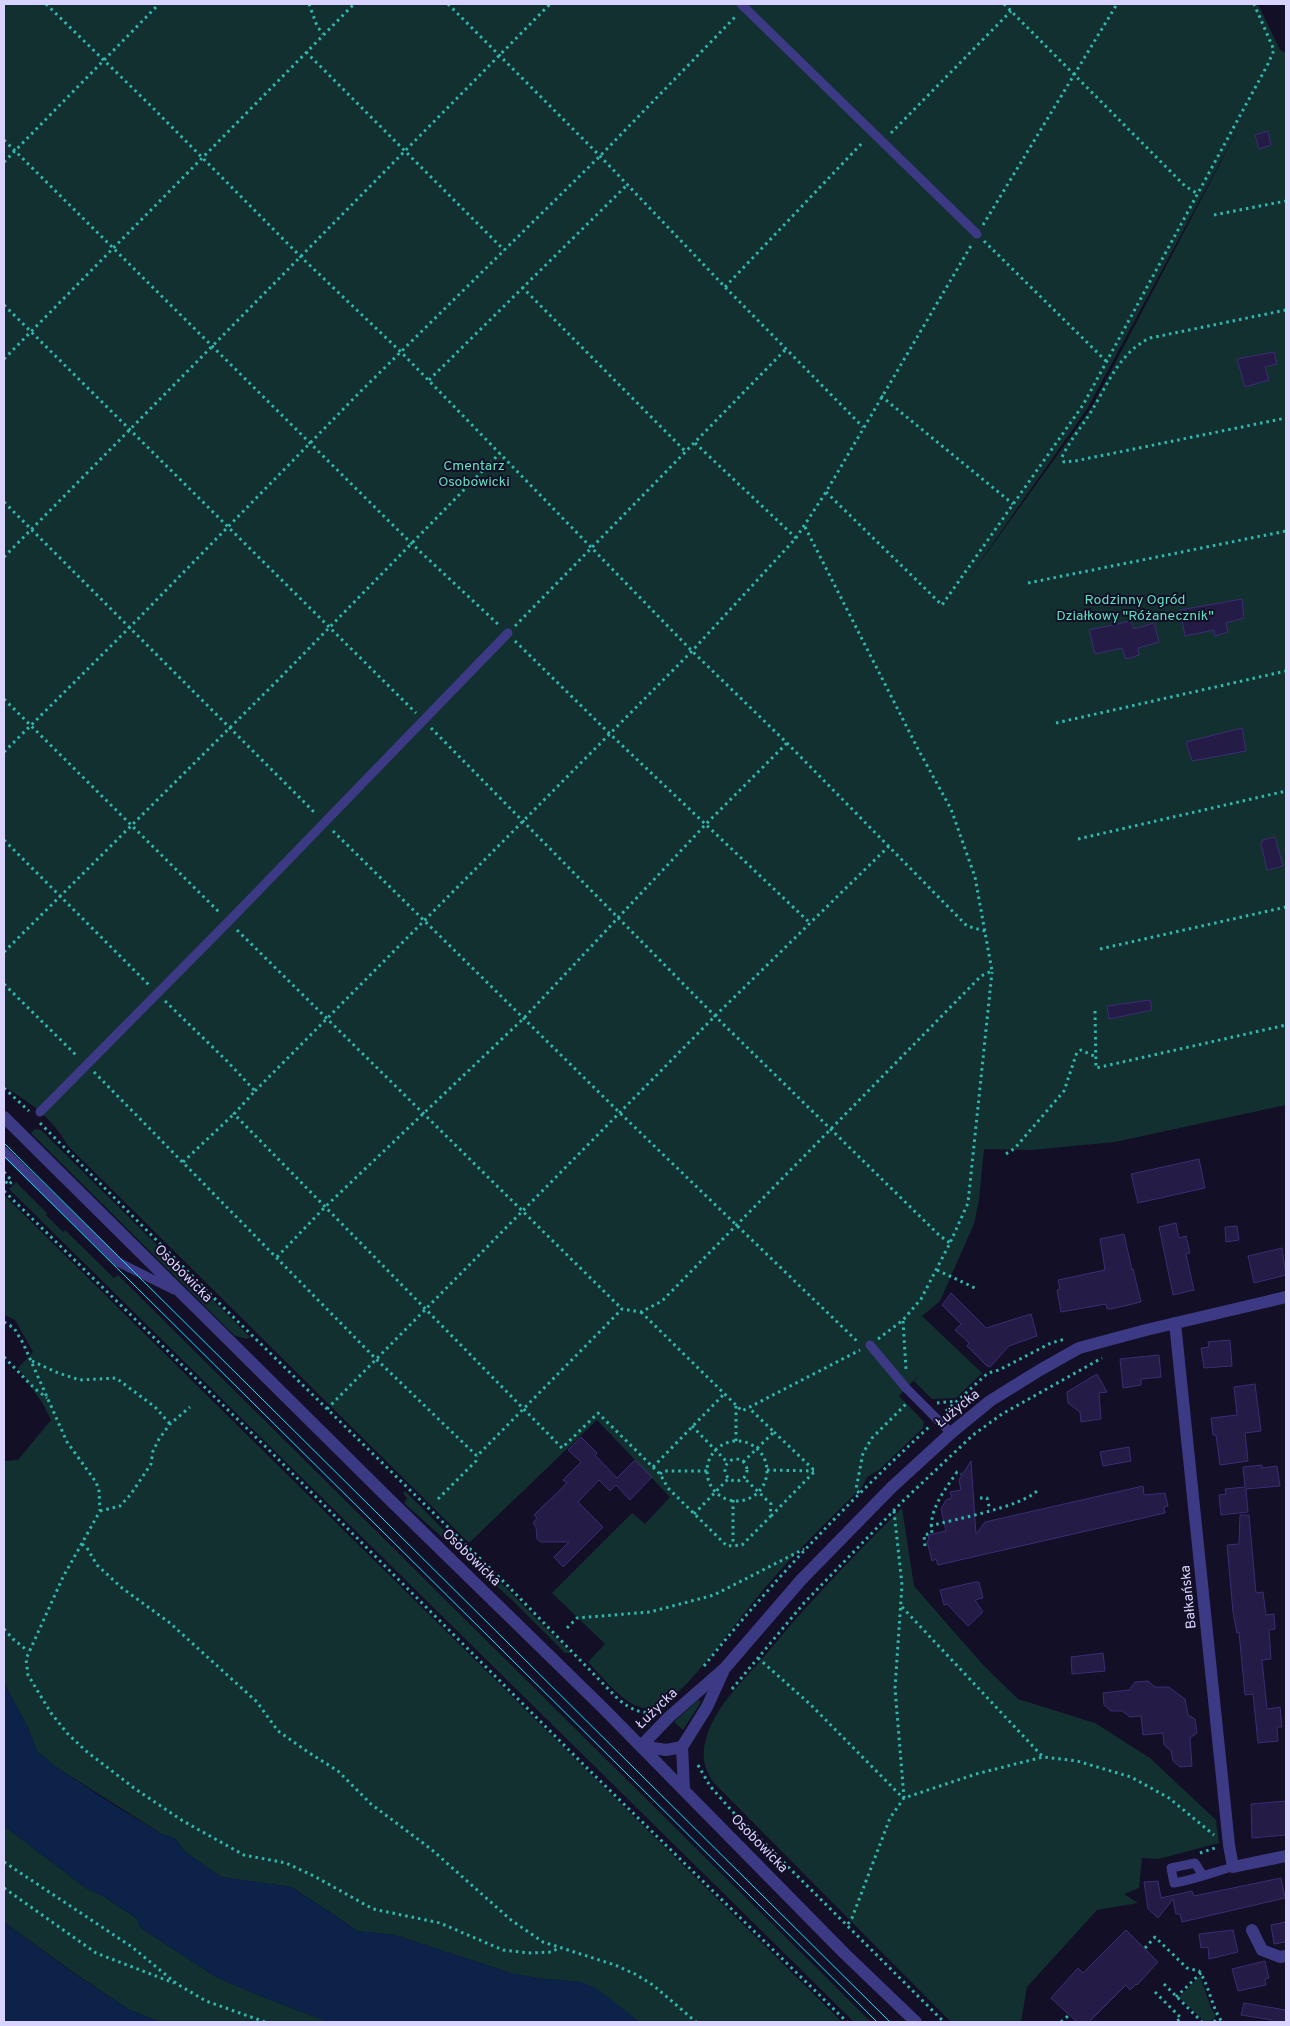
<svg xmlns="http://www.w3.org/2000/svg" width="1290" height="2026" font-family="Overpass,sans-serif">
	<style>
		.green { fill: #12302f; fill-rule: evenodd }
		.water { fill: #0c2248 }
		.building { fill: #241b47; stroke: #3b2d73 }
		.lines { fill: none; stroke-linecap: round; stroke-linejoin: round }
		.path { stroke: #2fb8b0; stroke-width: 3; stroke-dasharray: 2.5 4; stroke-linecap: butt }
		.service { stroke: #3d3a85; stroke-width: 9 }
		.minor { stroke: #3d3a85; stroke-width: 12 }
		.tertiary { stroke: #3d3a85; stroke-width: 12 }
		.tram { stroke: #00e5ff; stroke-width: 1 }
		.labels { text-anchor: middle; dominant-baseline: central; stroke-width: 4; stroke-linejoin: round; paint-order: stroke }
		.park-label { font-size: 14px; fill: #5fe0c0; stroke: #130f26 }
		.street-label { font-size: 14px; fill: #d9d4ff; stroke: #130f26 }
	</style>
	<rect width="100%" height="100%" fill="#130f26"/>
	<!-- green -->
	<g class="green">
		<path d="M4 4H1258L1280 50 1286 53V1105L1115 1142 1032 1150 984 1149 979 1200 974 1224 940 1301 922 1316 982 1373 956 1398 932 1399 914 1381 920 1374 899 1396 924 1422 923 1428 879 1470 867 1477 862 1487C827 1522 791 1556 760 1594 731 1628 706 1667 674 1696 666 1703 657 1708 646 1708 626 1708 602 1676 588 1662L605 1644 552 1593 632 1513 645 1524 670 1497 597 1420 469 1543 68 1146C49 1114 33 1106 4 1086ZM1245 116 1092 407 960 590 1087 409Z"/>
		<polygon points="35,1129 41,1130 250,1337 247,1339 235,1336 31,1133"/>
		<polygon points="16,1182 47,1213 46,1215 63,1232 65,1230 114,1278 118,1275 871,2022 854,2022 9,1189"/>
		<polygon points="4,1195 842,2022 640,2022 581,1982 544,1979 514,1974 395,1935 357,1931 333,1914 291,1887 221,1877 184,1851 176,1839 162,1834 56,1767 37,1751 28,1728 4,1683 4,1461 18,1460 51,1420 43,1404 18,1368 33,1352 15,1320 4,1315"/>
		<polygon points="405,1491 449,1535 464,1546 571,1653 565,1653 512,1600 404,1503 407,1498 403,1493"/>
		<path d="M902 1508 914 1586 984 1666 1018 1699 1095 1723 1150 1758 1216 1820 1219 1843 1158 1859 1142 1858 1139 1888 1124 1894 1138 1903 1097 1910 1027 1987 1021 2022H951L713 1782C704 1768 701 1756 706 1739 716 1704 745 1680 767 1653 809 1602 855 1554 902 1508Z"/>
		<polygon points="698,1700 701,1702 683,1730 674,1722"/>
		<polygon points="4,1826 86,1888 103,1896 136,1918 141,1928 216,1977 263,1997 329,2022 161,2022 130,2010 74,1973 4,1922"/>
		<polygon points="1200,1976 1211,2008 1216,2016 1210,2022 1205,2022 1179,1997"/>
	</g>
	<!-- water -->
	<g class="water">
		<polygon points="4,1683 28,1728 37,1751 56,1767 117,1807 162,1834 176,1839 184,1851 221,1877 291,1887 333,1914 357,1931 395,1935 514,1974 544,1979 581,1982 596,1988 640,2022 329,2022 263,1997 216,1977 141,1928 136,1918 103,1896 86,1888 4,1826"/>
		<polygon points="4,1922 73,1973 130,2010 161,2022 4,2022"/>
	</g>
	<!-- building -->
	<g class="building">
		<polygon points="1268,131 1271,145 1259,149 1255,135"/>
		<polygon points="1274,352 1277,364 1265,367 1269,380 1245,387 1237,359"/>
		<polygon points="1242,599 1244,618 1226,623 1228,632 1215,636 1214,630 1185,636 1180,610"/>
		<polygon points="1131,621 1134,629 1154,623 1159,642 1138,648 1139,655 1126,659 1122,648 1095,654 1089,630"/>
		<polygon points="1242,728 1246,751 1192,761 1186,742"/>
		<polygon points="1275,837 1283,866 1267,870 1261,843 1263,842 1262,840"/>
		<polygon points="1150,1000 1152,1010 1109,1019 1107,1006"/>
		<polygon points="1199,1159 1205,1188 1138,1203 1131,1174"/>
		<polygon points="1176,1223 1179,1238 1186,1236 1190,1253 1186,1254 1194,1290 1173,1295 1159,1227"/>
		<polygon points="1237,1226 1239,1240 1226,1242 1225,1227"/>
		<polygon points="1124,1234 1132,1270 1133,1269 1141,1302 1111,1309 1107,1309 1106,1304 1061,1312 1057,1290 1060,1289 1058,1280 1105,1270 1100,1239"/>
		<polygon points="1282,1248 1286,1275 1254,1283 1248,1256"/>
		<polygon points="951,1293 986,1328 1031,1314 1037,1336 1009,1346 990,1367 987,1366 967,1346 969,1343 955,1330 961,1324 942,1305"/>
		<polygon points="1230,1340 1232,1366 1204,1368 1201,1348 1209,1347 1208,1342"/>
		<polygon points="1159,1355 1161,1377 1141,1379 1141,1385 1123,1388 1120,1359"/>
		<polygon points="1097,1374 1107,1392 1099,1393 1101,1419 1081,1422 1080,1412 1068,1403 1067,1392"/>
		<polygon points="1255,1384 1261,1431 1245,1433 1248,1461 1220,1465 1216,1435 1213,1435 1211,1418 1237,1415 1234,1387"/>
		<polygon points="581,1437 597,1453 595,1455 617,1478 635,1460 652,1477 630,1500 616,1485 610,1491 599,1480 578,1502 603,1527 563,1567 554,1557 569,1542 541,1542 537,1539 536,1527 533,1523 537,1518 534,1515 567,1483 563,1480 581,1462 568,1450"/>
		<polygon points="1129,1447 1131,1461 1103,1466 1100,1452"/>
		<polygon points="971,1461 976,1534 985,1522 1143,1486 1144,1495 1165,1493 1168,1506 1164,1507 1165,1513 938,1565 936,1559 932,1561 927,1541 929,1540 928,1535 946,1531 941,1509 946,1500 952,1498 950,1492 961,1490 959,1480"/>
		<polygon points="1262,1465 1262,1468 1277,1466 1280,1486 1246,1489 1248,1512 1221,1515 1219,1495 1226,1494 1225,1489 1245,1487 1243,1467"/>
		<polygon points="1240,1515 1249,1515 1256,1593 1263,1592 1266,1615 1274,1614 1275,1629 1269,1630 1271,1659 1262,1660 1267,1709 1280,1707 1282,1727 1277,1727 1278,1741 1258,1743 1253,1694 1245,1695 1239,1632 1237,1633 1233,1612 1227,1545 1239,1544"/>
		<polygon points="975,1582 979,1582 983,1598 975,1600 983,1612 968,1626 947,1604 944,1605 940,1590"/>
		<polygon points="1103,1653 1105,1671 1072,1674 1071,1657"/>
		<polygon points="1148,1681 1155,1687 1169,1687 1178,1694 1185,1699 1188,1715 1195,1719 1197,1733 1190,1738 1192,1766 1180,1767 1173,1761 1171,1751 1164,1745 1163,1733 1143,1735 1141,1716 1130,1717 1122,1711 1111,1711 1104,1705 1103,1693 1129,1690 1135,1682"/>
		<polygon points="1286,1801 1286,1835 1252,1838 1251,1804"/>
		<polygon points="1281,1878 1285,1898 1182,1922 1180,1914 1176,1914 1173,1899 1158,1918 1148,1909 1144,1882 1158,1881 1161,1898 1192,1891 1194,1896"/>
		<polygon points="1286,1922 1286,1942 1274,1944 1271,1925"/>
		<polygon points="1126,1930 1158,1962 1137,1985 1136,1984 1130,1990 1126,1985 1089,2022 1077,2022 1051,1998 1078,1968 1083,1973"/>
		<polygon points="1233,1930 1238,1952 1209,1959 1208,1947 1201,1948 1199,1934"/>
		<polygon points="1265,1961 1269,1978 1265,1979 1266,1985 1238,1991 1232,1969"/>
		<polygon points="1244,2003 1286,2010 1286,2022 1272,2022 1272,2020 1241,2015"/>
	</g>
	<g class="lines">
		<!-- path -->
		<g class="path">
			<polyline points="46,4 150,105 300,256 401,352 692,651 787,743 967,926 985,931"/>
			<polyline points="309,4 317,26 323,34"/>
			<polyline points="448,4 600,156 725,287 863,427"/>
			<polyline points="1004,4 1185,186 1198,194"/>
			<polyline points="306,52 504,250"/>
			<polyline points="891,133 1011,11"/>
			<polyline points="4,140 411,543 500,626"/>
			<polyline points="4,162 159,4"/>
			<polyline points="1214,215 1286,201"/>
			<polyline points="983,225 1117,4"/>
			<polyline points="984,241 1107,362"/>
			<polyline points="522,287 686,452"/>
			<polyline points="725,287 864,141"/>
			<polyline points="4,305 416,713"/>
			<path d="M1286 310 1150 338C1118 353 1107 387 1089 415 1080 429 1069 442 1062 457L1064 462 1075 461 1286 418"/>
			<polyline points="4,359 354,4"/>
			<polyline points="429,380 627,185"/>
			<polyline points="881,396 1013,504"/>
			<polyline points="695,443 796,538"/>
			<polyline points="826,492 942,605 1083,405 1268,64 1274,50 1254,4"/>
			<polyline points="4,502 316,814"/>
			<polyline points="4,557 550,4"/>
			<polyline points="1028,583 1286,531"/>
			<polyline points="515,626 786,349"/>
			<polyline points="515,641 610,734 810,923"/>
			<polyline points="4,699 220,913"/>
			<polyline points="1056,723 1286,671"/>
			<polyline points="431,728 715,1016 939,1235 950,1243"/>
			<polyline points="4,752 129,628 361,391 600,156 737,15"/>
			<polyline points="333,831 620,1113 859,1343"/>
			<polyline points="1078,839 1286,791"/>
			<polyline points="4,840 150,986"/>
			<polyline points="237,930 622,1309"/>
			<polyline points="1100,949 1286,907"/>
			<polyline points="4,952 279,679 500,453"/>
			<polyline points="4,984 78,1057"/>
			<polyline points="165,1001 227,1061 255,1091 234,1114 562,1448 598,1413 660,1474 668,1488 727,1546 742,1545 770,1517 771,1504 744,1478"/>
			<polyline points="1095,1011 1096,1068 1286,1025"/>
			<polyline points="94,1072 376,1359 477,1456 622,1309 641,1312 662,1301 981,976 992,971 975,877 951,809 918,749 804,525"/>
			<polyline points="4,1088 29,1111"/>
			<polyline points="255,1091 692,651 796,538 826,492 972,244"/>
			<path d="M40 1123 220 1304 507 1585 619 1700C631 1709 640 1714 654 1712"/>
			<polyline points="1006,1154 1015,1148 1064,1091 1077,1052 1081,1050 1096,1057"/>
			<polyline points="183,1162 234,1114"/>
			<polyline points="4,1172 12,1181 9,1185 4,1180"/>
			<polyline points="4,1191 270,1451 587,1768 847,2022"/>
			<polyline points="277,1257 325,1207 524,1018 706,824 787,743"/>
			<polyline points="937,1270 977,1289"/>
			<polyline points="641,1312 742,1411 860,1350"/>
			<polyline points="903,1321 906,1369"/>
			<polyline points="4,1322 14,1328 23,1343 67,1442 96,1482 99,1491 100,1511 63,1577 26,1659 28,1675 51,1713 67,1733 86,1751 134,1788 183,1821 244,1855 286,1863 314,1876 373,1909 440,1923 503,1950 530,1953 551,1952 559,1948"/>
			<polyline points="878,1339 903,1320 921,1299 950,1243 968,1203 992,972"/>
			<polyline points="4,1357 34,1388 47,1398"/>
			<polyline points="32,1361 58,1373 80,1380 116,1378 155,1407 170,1424"/>
			<polyline points="937,1403 956,1401"/>
			<polyline points="327,1409 715,1016 889,846"/>
			<polyline points="946,1411 988,1373 999,1370 1051,1343 1065,1339"/>
			<polyline points="692,1426 728,1463"/>
			<polyline points="736,1441 736,1406"/>
			<circle cx="737" cy="1471" r="30"/>
			<circle cx="736" cy="1470" r="11"/>
			<polyline points="743,1462 774,1432 749,1408"/>
			<polyline points="653,1467 724,1394"/>
			<polyline points="767,1470 814,1471"/>
			<polyline points="660,1474 663,1471 707,1471"/>
			<polyline points="859,1493 856,1489 863,1453 872,1438 907,1403"/>
			<polyline points="980,1498 987,1498 990,1510"/>
			<polyline points="438,1499 476,1461 477,1456"/>
			<polyline points="733,1500 733,1545"/>
			<polyline points="100,1511 120,1506 131,1494 151,1464 153,1451 159,1439 170,1424 190,1407"/>
			<polyline points="894,1511 902,1585 895,1688 904,1798"/>
			<polyline points="694,1514 729,1478"/>
			<polyline points="771,1516 815,1471 774,1432"/>
			<path d="M930 1526C955 1519 1022 1507 1038 1490"/>
			<polyline points="82,1544 87,1548 97,1565 122,1588 170,1623 257,1702 278,1731 308,1752 338,1771 371,1804 431,1849 511,1920 543,1942 615,1965 635,1974 653,1985 696,2022"/>
			<path d="M925 1546 924 1535 932 1533C928 1510 945 1490 957 1472L961 1474"/>
			<polyline points="902,1607 1043,1757"/>
			<polyline points="567,1628 577,1618 650,1612 714,1595 804,1549"/>
			<polyline points="4,1629 13,1639 28,1651"/>
			<polyline points="758,1658 811,1705 903,1798"/>
			<path d="M704 1666C774 1579 847 1503 929 1427"/>
			<polyline points="732,1689 804,1603 904,1500 973,1435 1002,1414 1102,1358"/>
			<polyline points="698,1765 710,1786 732,1811 944,2022"/>
			<polyline points="1200,1853 1215,1848"/>
			<polyline points="4,1862 132,1947 177,1984 206,2001 265,2022"/>
			<polyline points="4,1888 96,1953 174,1983"/>
			<polyline points="848,1924 852,1918 890,1818 904,1798 976,1774 1043,1757 1077,1761 1131,1777 1169,1798 1214,1835"/>
			<path d="M1145 1948 1155 1937 1187 1968 1199 1971C1210 1987 1211 2006 1222 2022"/>
			<polyline points="1164,1984 1202,2022"/>
			<polyline points="1155,1992 1181,2018 1176,2022"/>
			<polyline points="1176,1997 1201,1973"/>
			<polyline points="1061,2022 1068,2016"/>
			<polyline points="1214,2022 1218,2017"/>
		</g>
		<!-- service -->
		<g class="service">
			<polyline points="741,4 977,234"/>
			<polyline points="40,1112 229,921 508,633"/>
			<polyline points="4,1151 118,1262 174,1290"/>
			<polyline points="870,1345 906,1388 951,1433"/>
			<path d="M1202 1874 1195 1863 1171 1868 1174 1883C1194 1880 1213 1872 1233 1867"/>
		</g>
		<!-- minor -->
		<g class="minor">
			<polyline points="1175,1323 1229,1845 1233,1867 1286,1856"/>
			<polyline points="1252,1930 1262,1950 1280,1957 1286,1956"/>
		</g>
		<!-- tertiary -->
		<g class="tertiary">
			<polyline points="4,1117 389,1499 603,1708 844,1953 916,2022"/>
			<polyline points="641,1746 669,1717 725,1668 801,1580 892,1487 951,1433 990,1401 1040,1370 1079,1348 1146,1330 1286,1297"/>
			<polyline points="641,1746 666,1750 682,1747"/>
			<polyline points="684,1789 682,1747 707,1707 723,1672"/>
		</g>
		<!-- tram -->
		<g class="tram">
			<polyline points="4,1143 890,2022"/>
			<polyline points="4,1156 877,2022"/>
		</g>
	</g>
	<g class="labels">
		<!-- park labels -->
		<g class="park-label">
			<text x="474" y="466">Cmentarz<tspan x="474" dy="16">Osobowicki</tspan></text>
			<text x="1135" y="600">Rodzinny Ogród<tspan x="1135" dy="16">Działkowy "Różanecznik"</tspan></text>
		</g>
		<!-- street labels -->
		<g class="street-label">
			<text transform="translate(183 1274) rotate(45)">Osobowicka</text>
			<text transform="translate(958 1409) rotate(-39)">Łużycka</text>
			<text transform="translate(471 1558) rotate(44)">Osobowicka</text>
			<text transform="translate(1189 1597) rotate(-96)">Bałkańska</text>
			<text transform="translate(657 1709) rotate(-44)">Łużycka</text>
			<text transform="translate(759 1844) rotate(46)">Osobowicka</text>
		</g>
	</g>
	<!-- border -->
	<rect width="1290" height="2026" fill="none" stroke="#d9d4ff" stroke-width="10"/>
</svg>
